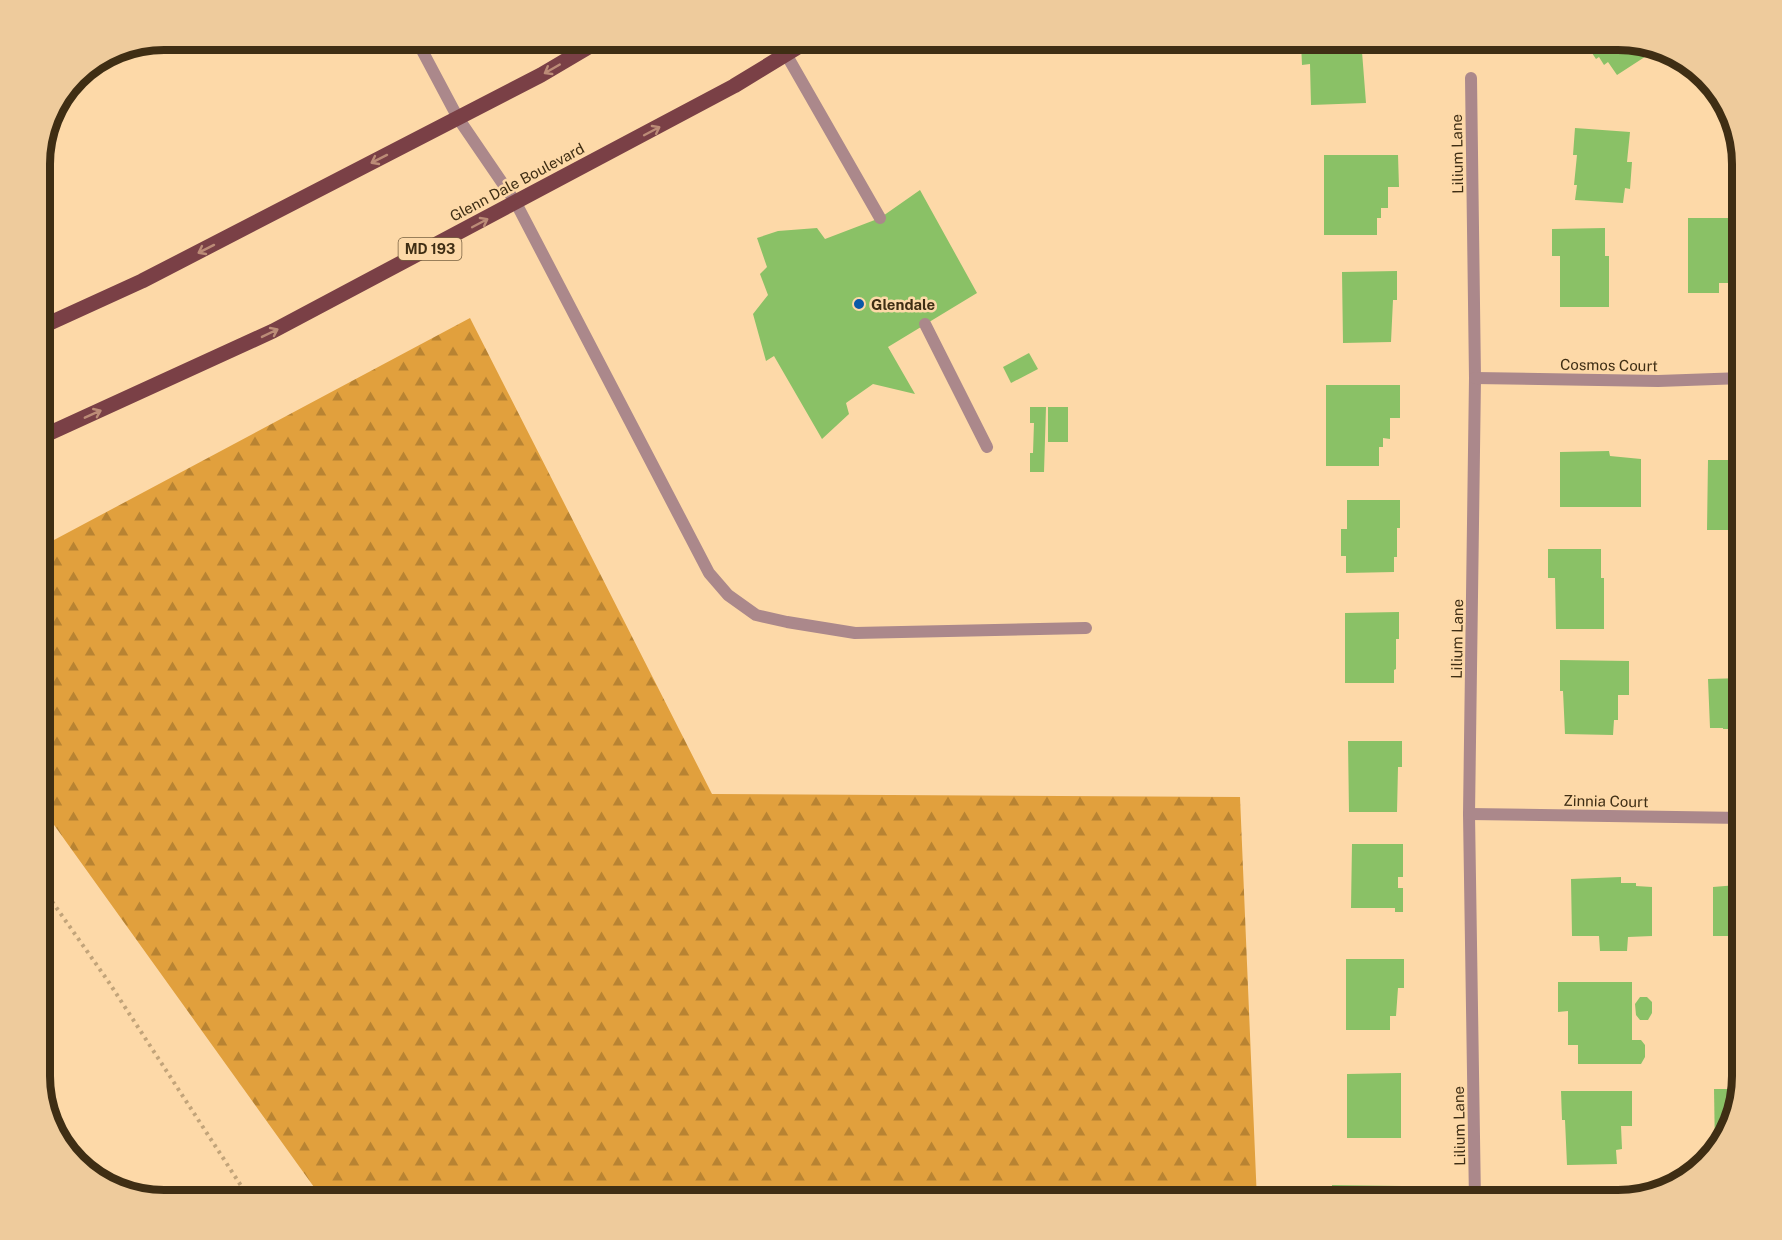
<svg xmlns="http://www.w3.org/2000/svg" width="1782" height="1240" font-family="'Public Sans',sans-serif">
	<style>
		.forest { fill: url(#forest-firs) }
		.building { fill: #8ac166 }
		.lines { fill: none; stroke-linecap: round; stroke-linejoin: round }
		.path { stroke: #c2a47a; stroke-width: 4; stroke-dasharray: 3 4.5; stroke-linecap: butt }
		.lane { stroke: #ab888b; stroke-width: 12 }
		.street { stroke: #ab888b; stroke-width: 12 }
		.primary { stroke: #7a4046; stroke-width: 15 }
		.oneway { stroke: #bc8c77 }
		.poi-dot { fill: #0b59a8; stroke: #fdd9a8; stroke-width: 2 }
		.labels { text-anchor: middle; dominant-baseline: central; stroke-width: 5; stroke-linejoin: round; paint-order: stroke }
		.shield { fill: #fdd9a8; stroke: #786140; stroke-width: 1.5 }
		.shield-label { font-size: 14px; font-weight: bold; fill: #3f2e14 }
		.street-label { font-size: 15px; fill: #3f2e14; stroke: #fdd9a8 }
		.poi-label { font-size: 15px; font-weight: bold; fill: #3f2e14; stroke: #fdd9a8; text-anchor: start }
		.rim { fill: none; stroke: #3f2e14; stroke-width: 8 }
	</style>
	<defs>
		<pattern id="forest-firs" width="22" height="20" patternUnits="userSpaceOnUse" patternTransform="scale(1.5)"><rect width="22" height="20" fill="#e1a03d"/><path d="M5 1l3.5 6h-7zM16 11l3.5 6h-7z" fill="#b88332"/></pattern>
	</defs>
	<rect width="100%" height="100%" fill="#fdd9a8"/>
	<!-- forest -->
	<polygon class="forest" points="470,318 712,794 1240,797 1257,1201 324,1201 39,804 39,548"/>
	<!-- building -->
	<g class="building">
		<polygon points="1308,39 1361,39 1366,103 1311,105 1310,64 1302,65 1301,43 1308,43"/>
		<polygon points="1575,39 1618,39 1654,51 1617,75 1608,62 1604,65 1599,57 1596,59 1586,44 1581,48"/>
		<polygon points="1575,128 1630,132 1627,162 1632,162 1630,189 1625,188 1623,203 1575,200 1577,185 1574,185 1577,155 1573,155"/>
		<polygon points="1324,155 1398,155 1399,187 1388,187 1388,208 1381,208 1381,218 1377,218 1377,235 1324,235"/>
		<polygon points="920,190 977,293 888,347 915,394 873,384 846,403 849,414 822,439 774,356 766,361 753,314 768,295 760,274 767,267 757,238 778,231 817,228 825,239 880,218"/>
		<polygon points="1688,218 1743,218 1743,275 1739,275 1739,283 1719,283 1719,293 1688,293"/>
		<polygon points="1605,228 1605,256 1609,256 1609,307 1560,307 1560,256 1552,256 1552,229"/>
		<polygon points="1397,271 1397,300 1393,300 1391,342 1343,343 1342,272"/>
		<polygon points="1029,353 1038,369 1011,383 1003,367"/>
		<polygon points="1326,385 1400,385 1400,418 1390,418 1390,439 1383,438 1383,447 1379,447 1379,466 1326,466"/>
		<polygon points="1030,407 1046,407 1044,472 1030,472 1030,453 1033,453 1034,423 1030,423"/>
		<rect x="1048" y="407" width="20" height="35"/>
		<polygon points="1609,451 1610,456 1641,459 1641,507 1560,507 1560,452"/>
		<polygon points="1708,460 1743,460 1743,519 1741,519 1741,530 1707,530"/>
		<polygon points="1347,500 1400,500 1400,528 1397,528 1397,557 1394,557 1394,572 1346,573 1346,556 1341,556 1341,529 1347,529"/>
		<polygon points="1548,549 1601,549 1601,578 1604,578 1604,629 1556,629 1555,578 1548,578"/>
		<polygon points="1399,612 1399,639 1396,639 1396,669 1394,670 1394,683 1345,683 1345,613"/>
		<polygon points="1560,660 1629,661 1629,695 1618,695 1618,720 1614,720 1613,735 1565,734 1563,691 1560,691"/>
		<polygon points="1743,678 1743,731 1732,731 1732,729 1723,729 1723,728 1710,728 1708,679"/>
		<polygon points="1348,741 1402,741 1402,767 1398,767 1397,812 1349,812"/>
		<polygon points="1352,844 1403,844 1403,877 1398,877 1398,888 1403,888 1403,912 1395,912 1395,908 1351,908"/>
		<polygon points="1621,877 1621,883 1636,883 1636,886 1652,887 1652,936 1628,937 1627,951 1600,951 1599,936 1572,936 1571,879"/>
		<polygon points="1738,883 1743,883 1743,940 1728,940 1728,936 1713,936 1713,887 1737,885"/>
		<polygon points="1346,959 1404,959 1404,988 1398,988 1396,1016 1390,1016 1390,1030 1346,1030"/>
		<polygon points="1558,982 1632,982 1632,1040 1641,1040 1645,1045 1645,1057 1641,1064 1578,1064 1578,1045 1568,1045 1568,1011 1558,1012"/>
		<polygon points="1640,997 1647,997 1652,1002 1652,1013 1648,1020 1640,1020 1636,1015 1635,1004"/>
		<polygon points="1401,1073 1401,1138 1347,1138 1347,1074"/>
		<polygon points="1714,1089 1739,1089 1722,1146 1715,1152"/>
		<polygon points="1561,1091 1632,1091 1632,1126 1621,1126 1622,1149 1616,1150 1617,1164 1567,1165 1565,1120 1562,1120"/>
		<polygon points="1332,1185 1402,1186 1402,1201 1332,1201"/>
	</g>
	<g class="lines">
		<!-- path -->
		<polyline class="path" points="39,883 108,981 251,1201"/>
		<!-- lane -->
		<g class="lane">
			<polyline points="755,39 786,54 880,218"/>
			<polyline points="925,324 987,447"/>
		</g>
		<!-- street -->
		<g class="street">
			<polyline points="416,39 458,118 516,203 709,573 728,595 756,615 787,622 855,633 1086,628"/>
			<polyline points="1471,78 1475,378 1469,814 1475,1201"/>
			<polyline points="1475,378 1658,381 1743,378"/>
			<polyline points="1469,814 1743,818"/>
		</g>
		<!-- primary -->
		<g class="primary">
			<polyline points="39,328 142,281 541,75 602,39"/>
			<polyline points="39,438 273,331 734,86 811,39"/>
		</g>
	</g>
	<!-- one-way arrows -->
	<defs><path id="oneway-shaft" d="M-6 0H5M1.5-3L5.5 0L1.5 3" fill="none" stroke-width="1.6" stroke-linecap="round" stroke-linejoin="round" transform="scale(1.5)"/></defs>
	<g class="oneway">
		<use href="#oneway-shaft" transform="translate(552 69) rotate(150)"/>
		<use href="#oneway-shaft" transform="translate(652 131) rotate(-28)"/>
		<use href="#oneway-shaft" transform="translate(379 159) rotate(153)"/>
		<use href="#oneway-shaft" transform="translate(480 223) rotate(-28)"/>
		<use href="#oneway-shaft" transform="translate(206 249) rotate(153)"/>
		<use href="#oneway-shaft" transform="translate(270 333) rotate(-26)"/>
		<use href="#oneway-shaft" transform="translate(93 414) rotate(-24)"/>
	</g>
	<!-- markers -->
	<circle class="poi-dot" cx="859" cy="304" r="6"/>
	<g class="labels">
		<!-- shield labels -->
		<rect class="shield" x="398.5" y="238" width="63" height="22" rx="4.5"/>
		<g class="shield-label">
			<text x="430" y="249">MD 193</text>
		</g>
		<!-- street labels -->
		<g class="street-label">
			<text transform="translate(1457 154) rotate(-91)">Lilium Lane</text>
			<text transform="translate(517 182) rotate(-28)">Glenn Dale Boulevard</text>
			<text transform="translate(1609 365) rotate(1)">Cosmos Court</text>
			<text transform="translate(1457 639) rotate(-89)">Lilium Lane</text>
			<text transform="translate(1606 801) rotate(1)">Zinnia Court</text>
			<text transform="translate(1459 1126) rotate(-91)">Lilium Lane</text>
		</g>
		<!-- poi labels -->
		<g class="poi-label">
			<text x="871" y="304">Glendale</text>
		</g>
	</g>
	<!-- crop -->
	<path d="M0 0H1782V1240H0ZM164 50H1618A114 114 0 0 1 1732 164V1076A114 114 0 0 1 1618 1190H164A114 114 0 0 1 50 1076V164A114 114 0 0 1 164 50Z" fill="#eecb9c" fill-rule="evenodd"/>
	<path class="rim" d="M164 50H1618A114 114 0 0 1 1732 164V1076A114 114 0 0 1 1618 1190H164A114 114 0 0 1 50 1076V164A114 114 0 0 1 164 50Z"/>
</svg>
